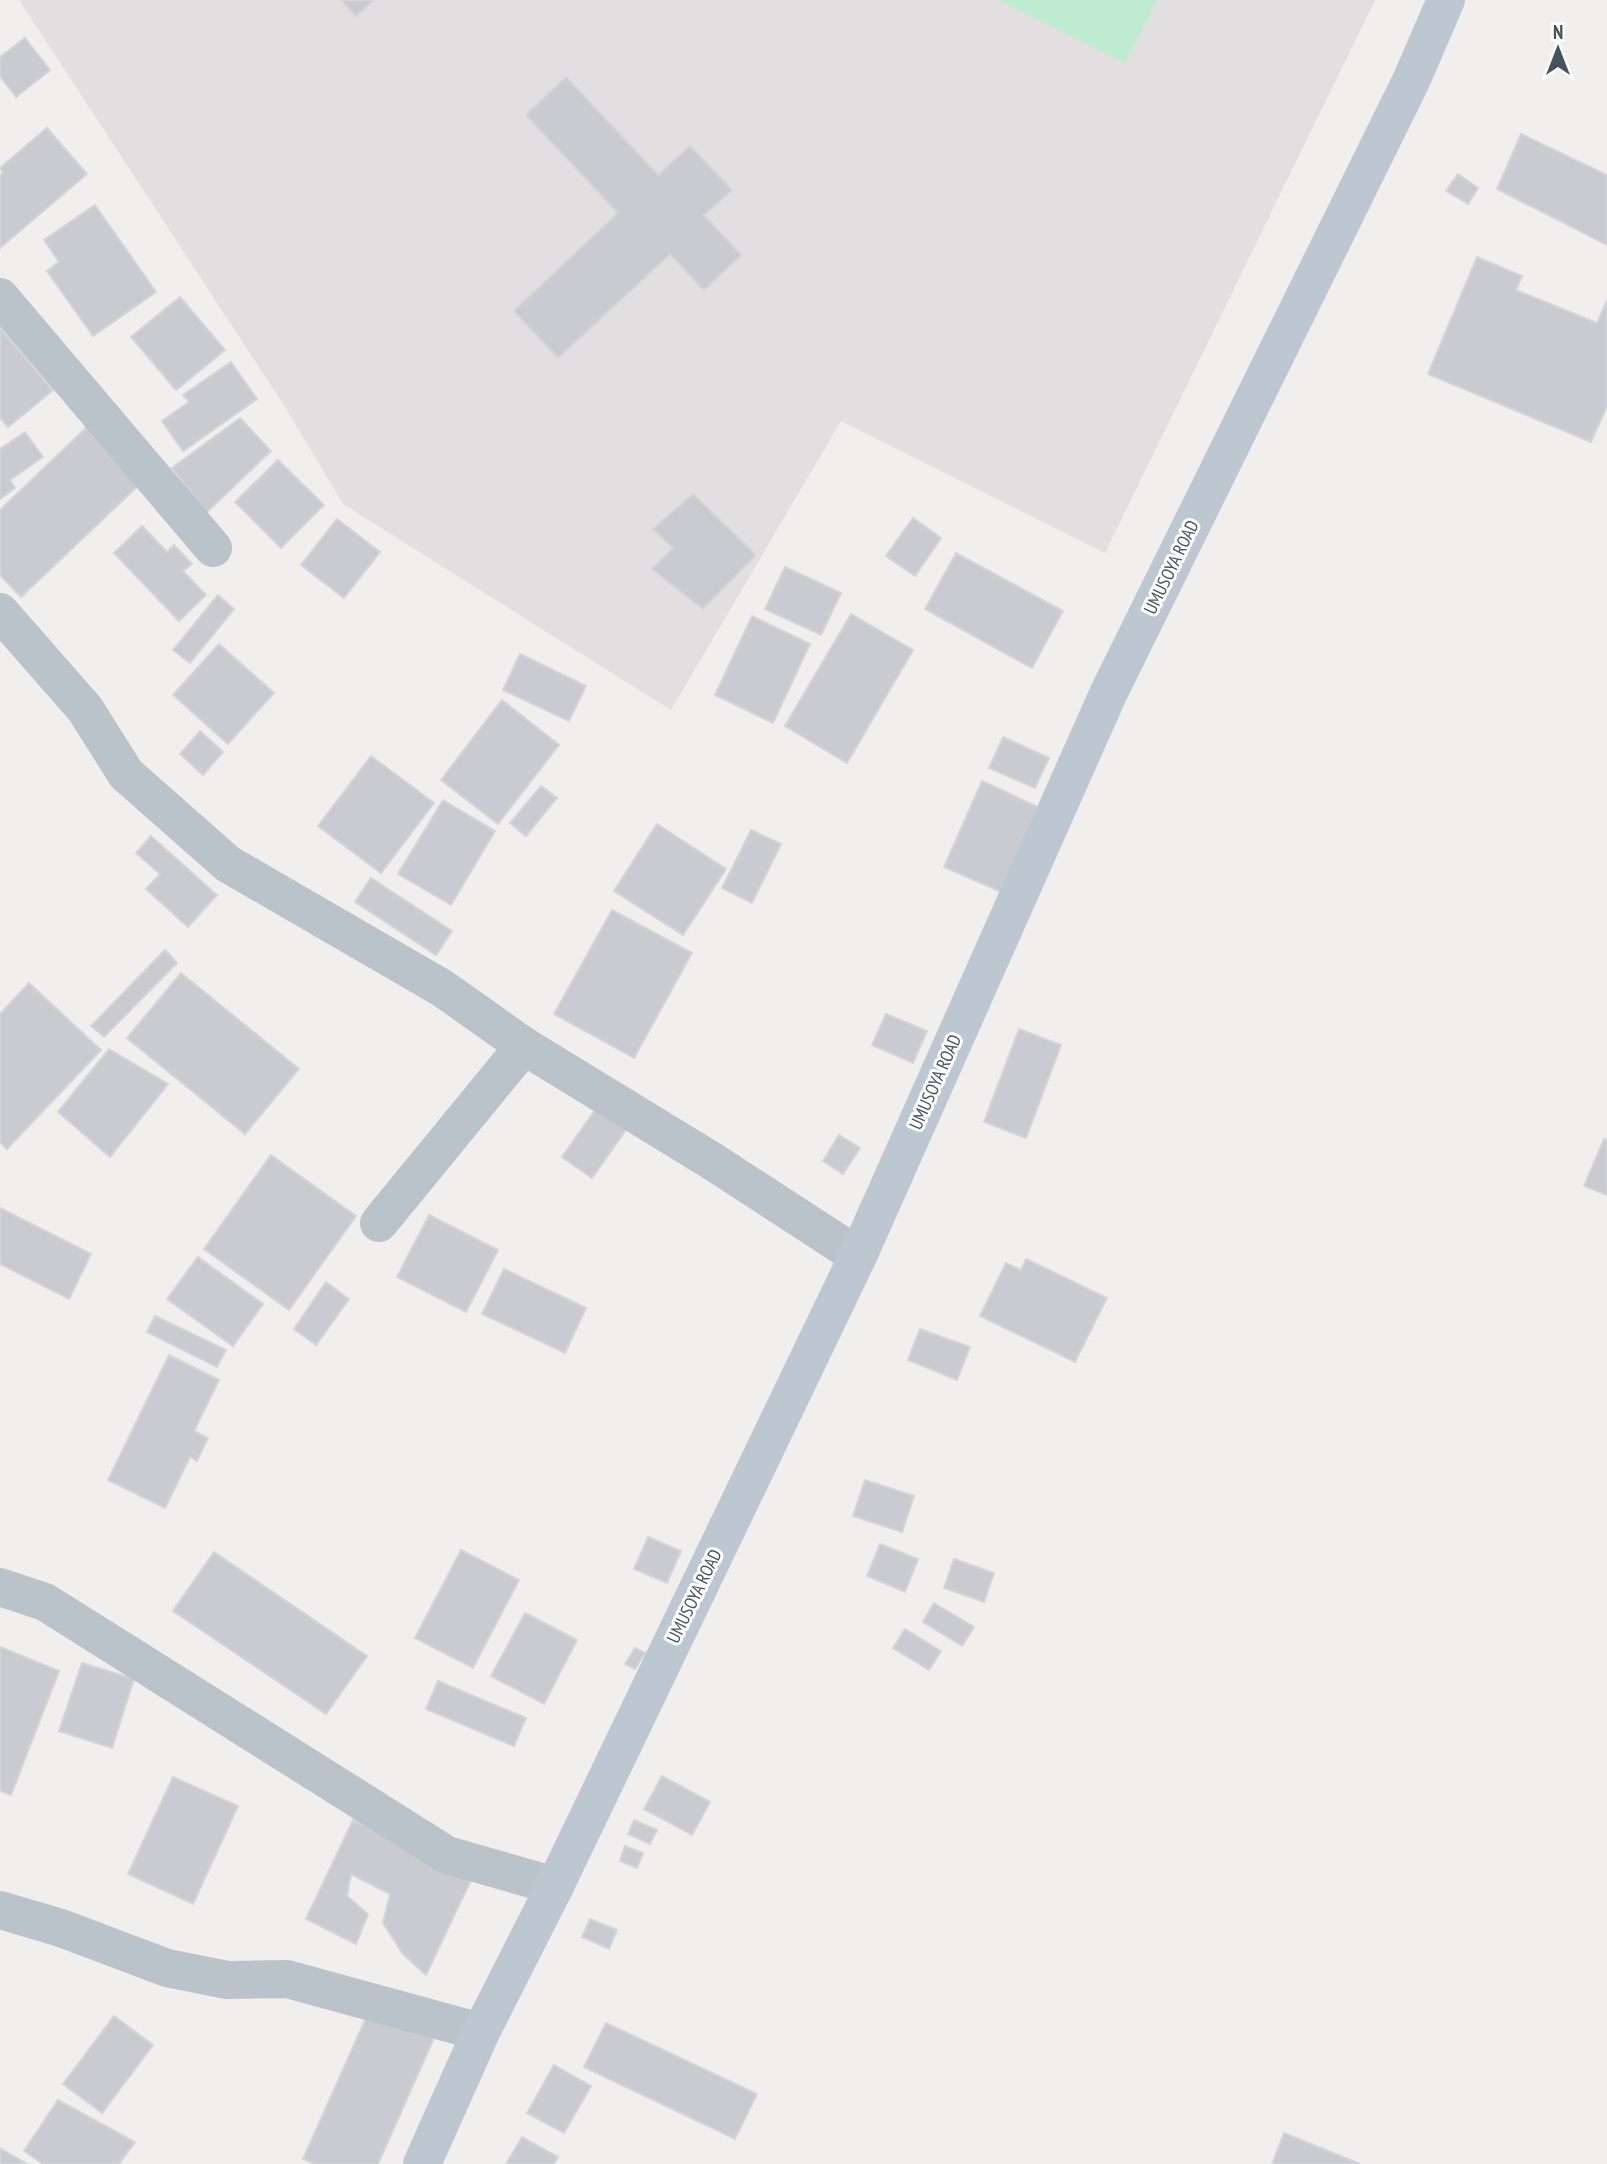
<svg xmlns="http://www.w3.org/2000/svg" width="1607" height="2164" font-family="'PT Sans Narrow',sans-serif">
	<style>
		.education { fill: #e2dfe0 }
		.green { fill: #bfecd0 }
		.building { fill: #c9cbd1; stroke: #d3d5da; stroke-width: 2 }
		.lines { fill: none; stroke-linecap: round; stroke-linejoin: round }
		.minor { stroke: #bbc3ca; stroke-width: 38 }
		.secondary { stroke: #bdc7d1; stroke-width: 38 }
		.labels { text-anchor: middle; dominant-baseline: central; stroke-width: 6; stroke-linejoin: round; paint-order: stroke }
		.street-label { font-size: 18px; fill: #48525b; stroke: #fff }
	</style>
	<rect width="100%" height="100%" fill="#f1eeee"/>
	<!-- education -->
	<polygon class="education" points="19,0 1375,0 1105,553 841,421 671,710 343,504 285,407"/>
	<!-- green -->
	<polygon class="green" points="999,0 1157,0 1125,63"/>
	<!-- building -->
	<g class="building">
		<polygon points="341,0 374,0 356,16"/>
		<polygon points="25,38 50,70 16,97 0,76 0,57"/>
		<polygon points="566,77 658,175 690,146 732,190 704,215 741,255 704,290 670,254 558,358 514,311 618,213 526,115"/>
		<polygon points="47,128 87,174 0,248 0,176 3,173 0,168"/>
		<polygon points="1521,134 1607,175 1607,245 1497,189"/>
		<polygon points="1458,174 1478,188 1468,204 1446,191"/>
		<polygon points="95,205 156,292 93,336 47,271 59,262 44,240"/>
		<polygon points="1477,257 1522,276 1516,290 1597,323 1607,300 1607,406 1591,442 1428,374"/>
		<polygon points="180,297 225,350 176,390 131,337"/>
		<polygon points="0,328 53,390 8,427 0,418"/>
		<polygon points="231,362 257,399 183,451 162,421 189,402 183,395"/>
		<polygon points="240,418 271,451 206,513 172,468"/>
		<polygon points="86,428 140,484 21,597 0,575 0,510"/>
		<polygon points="25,432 43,457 10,480 15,488 0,499 0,449"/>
		<polygon points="278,460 324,505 281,548 235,502"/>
		<polygon points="693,494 756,555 703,609 652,569 673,548 653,529"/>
		<polygon points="913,518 941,538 915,576 886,556"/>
		<polygon points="337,519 380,552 344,598 301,565"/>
		<polygon points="142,526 167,552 174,545 192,564 183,571 206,595 179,621 114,553"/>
		<polygon points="956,553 1063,611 1032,668 925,609"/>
		<polygon points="785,567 841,593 821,635 765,609"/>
		<polygon points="218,595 234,609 190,663 173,650"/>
		<polygon points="851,614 913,650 847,763 785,726"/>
		<polygon points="752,616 810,644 773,723 715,695"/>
		<polygon points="219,644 274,693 228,744 173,695"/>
		<polygon points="520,654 586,686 569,721 503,690"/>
		<polygon points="502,700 559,745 498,824 441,780"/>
		<polygon points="200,731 223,752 203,775 180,754"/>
		<polygon points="1003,737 1049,758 1035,788 989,768"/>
		<polygon points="371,756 434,803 381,873 318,826"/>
		<polygon points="982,781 1038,807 1001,892 944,867"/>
		<polygon points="541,786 557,798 526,836 510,823"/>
		<polygon points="443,800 495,831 451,905 398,874"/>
		<polygon points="657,824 726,869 683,935 614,891"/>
		<polygon points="751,830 781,844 752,903 722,888"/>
		<polygon points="151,836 217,895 188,927 146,889 160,874 136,853"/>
		<polygon points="371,878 452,931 436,955 355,902"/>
		<polygon points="612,910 692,953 634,1058 554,1014"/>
		<polygon points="165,950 177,963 104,1037 91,1026"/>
		<polygon points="181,973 299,1069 245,1134 127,1038"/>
		<polygon points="29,983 101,1050 7,1149 0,1142 0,1014"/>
		<polygon points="886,1014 927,1031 913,1063 872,1045"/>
		<polygon points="1019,1029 1061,1045 1026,1138 984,1122"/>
		<polygon points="109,1049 168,1084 110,1157 58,1112"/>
		<polygon points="598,1106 628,1127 592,1178 562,1157"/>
		<polygon points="839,1135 860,1148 843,1174 823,1161"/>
		<polygon points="1604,1139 1607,1140 1607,1195 1584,1186"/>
		<polygon points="271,1155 356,1216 289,1310 204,1249"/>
		<polygon points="0,1208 91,1254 69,1299 0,1264"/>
		<polygon points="429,1215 498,1250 466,1312 397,1277"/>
		<polygon points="198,1257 263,1304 233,1346 167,1299"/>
		<polygon points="1026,1259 1107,1298 1075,1362 980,1316 1006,1263 1021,1270"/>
		<polygon points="504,1269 586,1308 565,1353 482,1314"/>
		<polygon points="326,1282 349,1299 316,1345 294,1329"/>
		<polygon points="155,1316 226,1350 217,1367 147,1332"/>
		<polygon points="920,1329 970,1347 957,1380 908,1360"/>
		<polygon points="169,1355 219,1380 194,1431 208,1438 197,1461 190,1457 165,1508 108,1480"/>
		<polygon points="865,1480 914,1496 902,1532 853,1516"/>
		<polygon points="648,1537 681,1551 667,1583 634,1569"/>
		<polygon points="880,1544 918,1559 905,1592 867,1576"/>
		<polygon points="461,1550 519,1580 473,1668 415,1638"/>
		<polygon points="214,1552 367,1656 326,1714 173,1611"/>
		<polygon points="954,1559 994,1573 984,1602 944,1588"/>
		<polygon points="934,1603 974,1627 962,1646 923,1622"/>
		<polygon points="525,1613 577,1640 544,1704 491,1676"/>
		<polygon points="905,1629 941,1651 929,1670 893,1648"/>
		<polygon points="0,1647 59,1671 11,1795 0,1791"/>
		<polygon points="635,1648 645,1653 635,1669 625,1664"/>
		<polygon points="82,1663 134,1679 112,1748 59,1731"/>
		<polygon points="438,1681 526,1718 514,1746 426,1709"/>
		<polygon points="662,1776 710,1802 692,1835 644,1809"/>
		<polygon points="173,1777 238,1806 193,1904 128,1874"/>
		<polygon points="353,1820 473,1876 426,1975 403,1954 383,1923 390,1894 351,1874 347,1896 368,1914 356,1944 306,1919"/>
		<polygon points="634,1820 657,1830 650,1844 628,1834"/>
		<polygon points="625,1846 643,1853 637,1868 620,1861"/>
		<polygon points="590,1919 617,1930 609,1949 582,1937"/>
		<polygon points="370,2009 434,2038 378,2164 314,2164 303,2159"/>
		<polygon points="114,2016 153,2045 102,2113 63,2084"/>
		<polygon points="606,2023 757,2094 735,2139 584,2067"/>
		<polygon points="554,2065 591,2086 564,2133 527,2113"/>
		<polygon points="58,2100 135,2142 119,2164 43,2164 24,2151"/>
		<polygon points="1284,2133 1360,2164 1272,2164"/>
		<polygon points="522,2137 558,2157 554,2164 506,2164"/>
		<polygon points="0,2148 27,2164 0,2164"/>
	</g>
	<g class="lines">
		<!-- minor -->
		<g class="minor">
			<polyline points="0,297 213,548"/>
			<polyline points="0,612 85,709 126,774 228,864 442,988 524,1046 712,1161 858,1256"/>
			<polyline points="379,1223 524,1046"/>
			<polyline points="0,1587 45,1602 447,1855 555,1886"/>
			<polyline points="0,1910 61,1928 167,1968 227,1980 287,1979 481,2032"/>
		</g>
		<!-- secondary -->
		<polyline class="secondary" points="422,2164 481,2032 555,1886 858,1256 1109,692 1411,81 1446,0"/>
	</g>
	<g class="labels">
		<!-- street labels -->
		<g class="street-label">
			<text transform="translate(1171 567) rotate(-64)">UMUSOYA ROAD</text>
			<text transform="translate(935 1082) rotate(-66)">UMUSOYA ROAD</text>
			<text transform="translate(694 1596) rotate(-64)">UMUSOYA ROAD</text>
		</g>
	</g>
	<!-- north arrow -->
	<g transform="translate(1558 49)" stroke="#ffffff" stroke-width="5" paint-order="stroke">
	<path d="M0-5L12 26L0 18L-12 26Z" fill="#48525b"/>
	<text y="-10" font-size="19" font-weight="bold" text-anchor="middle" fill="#48525b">N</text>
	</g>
</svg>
